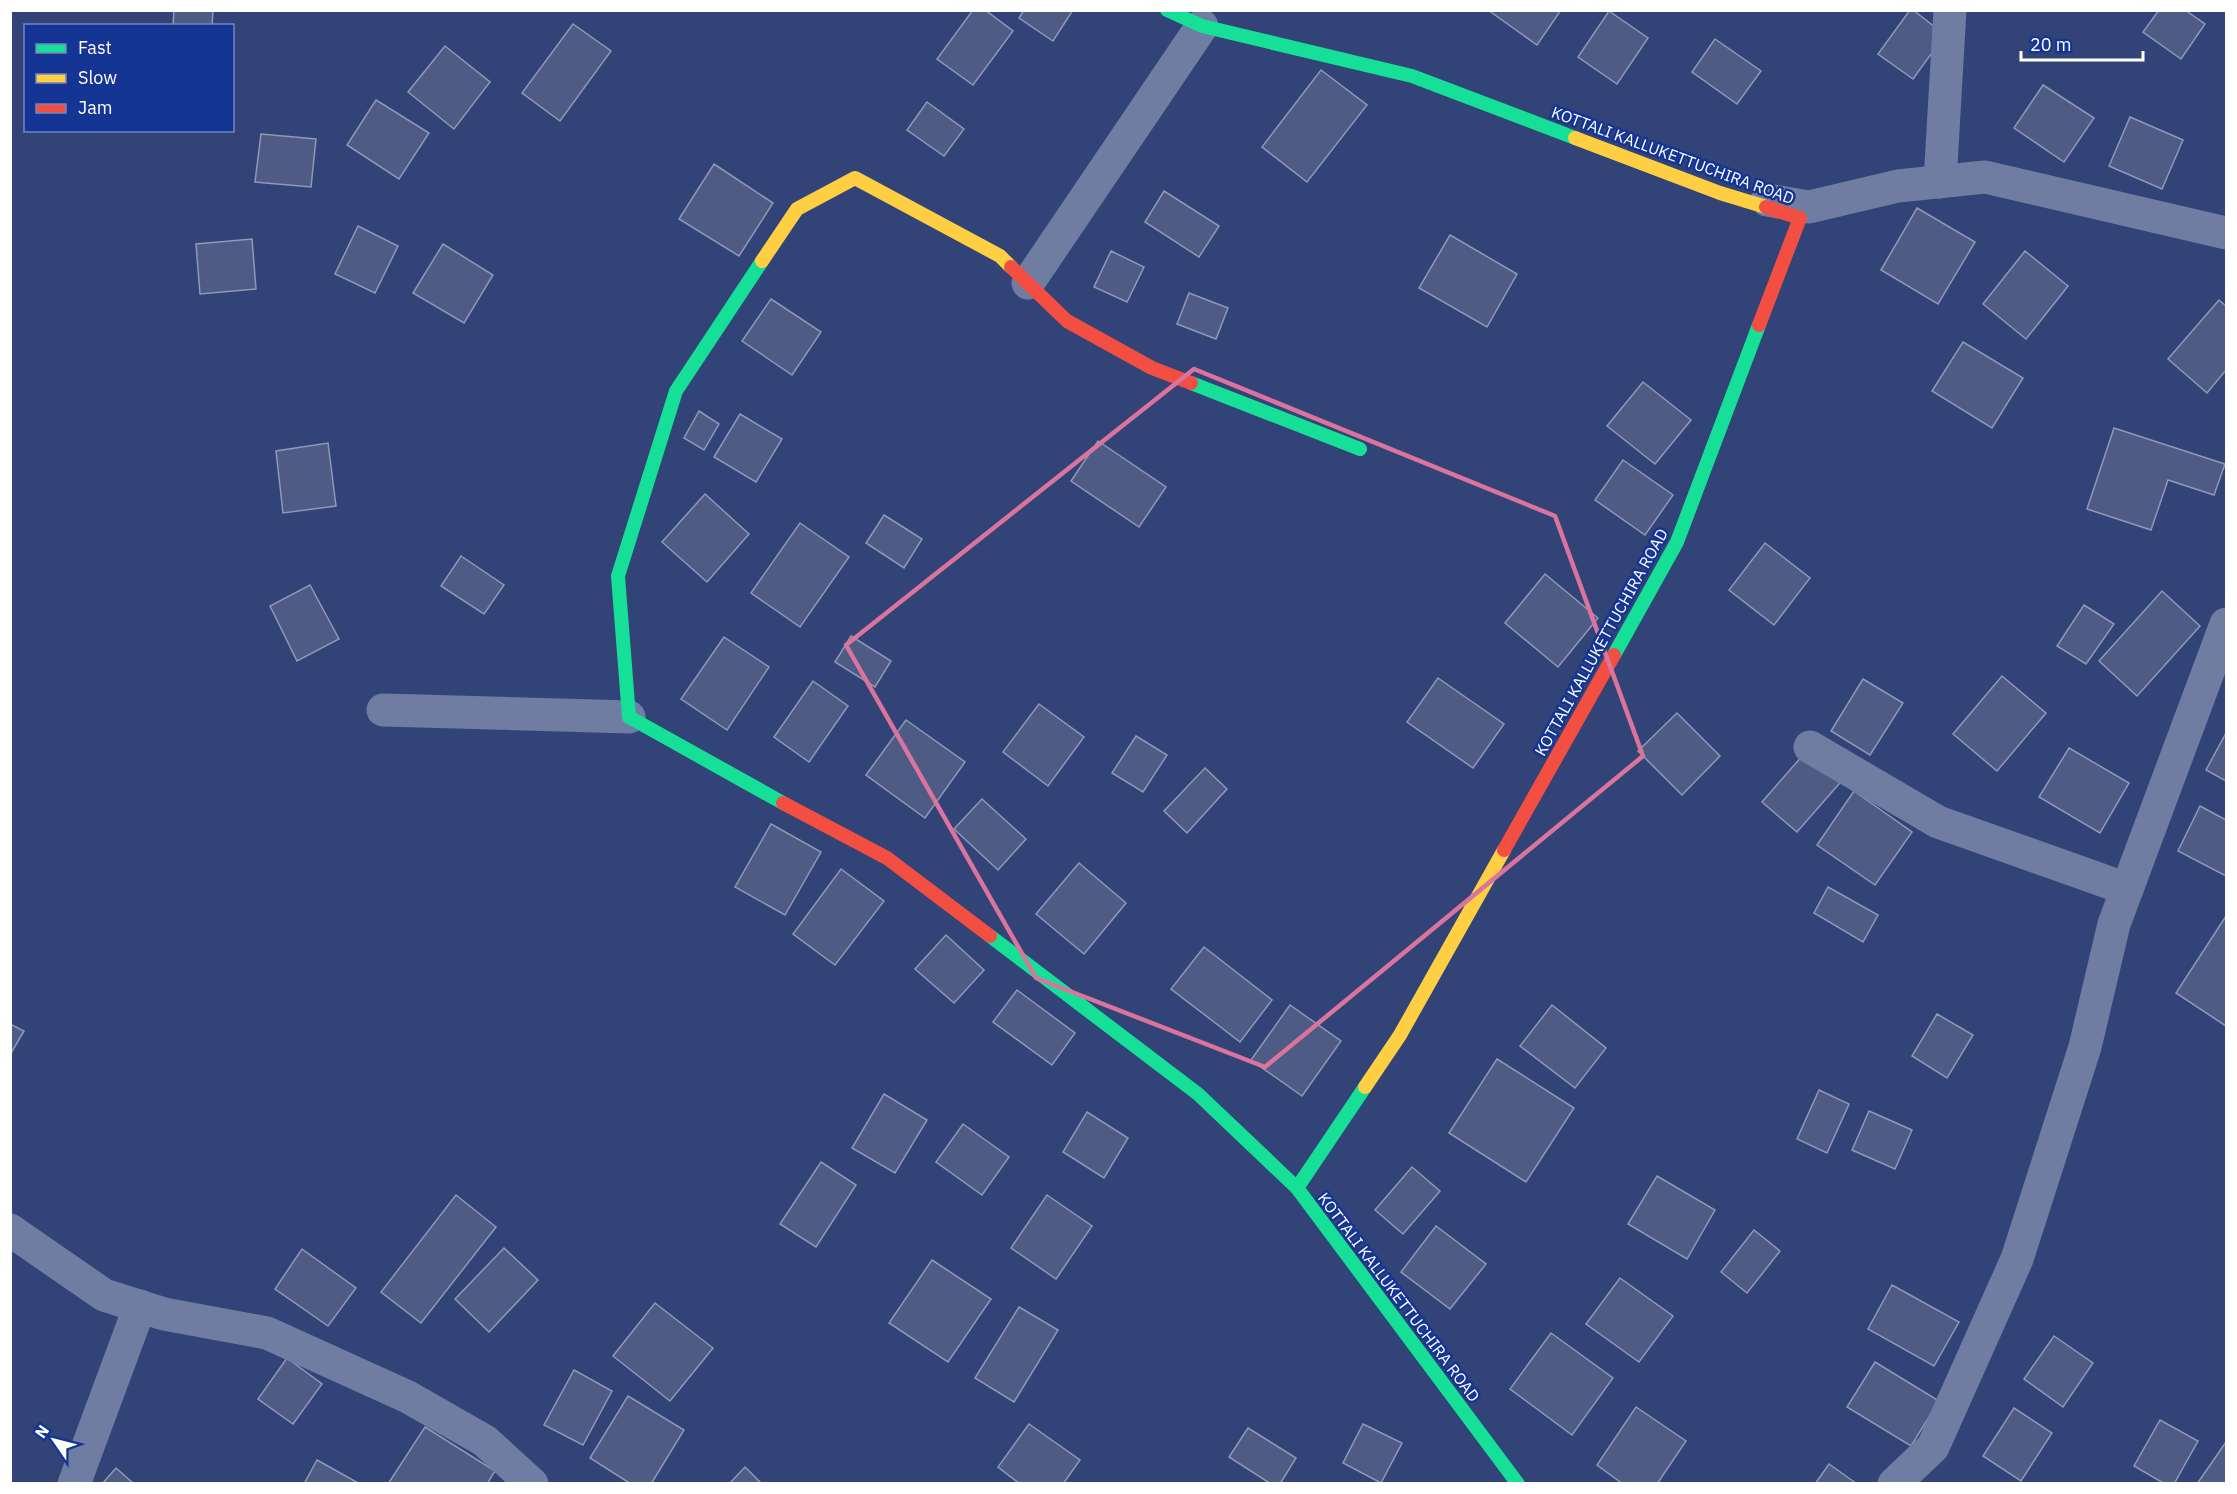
<svg xmlns="http://www.w3.org/2000/svg" width="2237" height="1494" font-family="'IBM Plex Sans',sans-serif">
	<style>
		.building { fill: #4d5b85; stroke: #8f99b7; stroke-width: 1.5 }
		.lines { fill: none; stroke-linecap: round; stroke-linejoin: round }
		.street { stroke: #6f7da2; stroke-width: 33 }
		.fast { stroke: #16e098; stroke-width: 14 }
		.slow { stroke: #ffcf43; stroke-width: 14 }
		.jam { stroke: #f24e42; stroke-width: 14 }
		.marked { fill: none; stroke: #da749d; stroke-width: 4.5; stroke-linejoin: round }
		.labels { text-anchor: middle; dominant-baseline: central; stroke-width: 5; stroke-linejoin: round; paint-order: stroke }
		.street-label { font-size: 16px; fill: #fff; stroke: #153594 }
	</style>
	<rect width="100%" height="100%" fill="#324377"/>
	<!-- building -->
	<g class="building">
		<polygon points="174,10 213,10 212,26 173,26"/>
		<polygon points="973,10 985,10 1013,31 973,85 937,59"/>
		<polygon points="1024,10 1073,10 1053,41 1019,18"/>
		<polygon points="1488,10 1561,10 1537,45"/>
		<polygon points="1910,10 1913,10 1945,35 1913,79 1878,54"/>
		<polygon points="2159,10 2185,10 2205,24 2181,59 2143,32"/>
		<polygon points="1609,11 1648,38 1617,84 1578,57"/>
		<polygon points="573,24 611,51 560,121 522,93"/>
		<polygon points="1715,39 1761,71 1737,104 1692,72"/>
		<polygon points="445,46 490,82 454,129 408,92"/>
		<polygon points="1321,70 1367,105 1307,182 1262,147"/>
		<polygon points="2043,85 2094,118 2064,162 2014,128"/>
		<polygon points="376,100 429,133 399,179 347,145"/>
		<polygon points="927,102 964,129 944,156 907,130"/>
		<polygon points="2130,117 2183,140 2162,189 2109,166"/>
		<polygon points="261,134 316,139 311,187 255,182"/>
		<polygon points="714,164 773,203 739,256 679,219"/>
		<polygon points="1164,191 1219,226 1199,257 1145,222"/>
		<polygon points="1917,208 1975,242 1938,304 1881,270"/>
		<polygon points="358,226 398,246 375,293 335,274"/>
		<polygon points="1450,235 1517,274 1487,327 1419,288"/>
		<polygon points="252,239 256,289 200,294 196,244"/>
		<polygon points="443,244 493,275 464,323 413,293"/>
		<polygon points="1111,251 1144,267 1127,302 1094,287"/>
		<polygon points="2025,251 2068,286 2026,339 1983,304"/>
		<polygon points="1189,293 1228,308 1216,339 1177,324"/>
		<polygon points="771,299 821,332 792,375 742,341"/>
		<polygon points="2219,300 2226,306 2226,370 2207,393 2168,359"/>
		<polygon points="1963,342 2023,378 1992,428 1932,391"/>
		<polygon points="1643,382 1691,420 1655,464 1607,426"/>
		<polygon points="699,411 719,424 704,450 684,438"/>
		<polygon points="740,414 782,439 756,482 714,457"/>
		<polygon points="2114,428 2225,464 2214,495 2168,480 2151,530 2087,509"/>
		<polygon points="1098,441 1166,487 1139,527 1071,481"/>
		<polygon points="328,443 336,506 283,513 276,451"/>
		<polygon points="1623,460 1673,495 1645,535 1595,500"/>
		<polygon points="705,494 749,534 707,582 662,542"/>
		<polygon points="884,515 922,539 904,568 866,543"/>
		<polygon points="800,523 849,557 800,627 751,593"/>
		<polygon points="1765,543 1810,578 1774,625 1729,590"/>
		<polygon points="461,556 504,585 484,614 441,586"/>
		<polygon points="1545,574 1598,618 1558,667 1505,623"/>
		<polygon points="310,585 339,639 297,661 270,606"/>
		<polygon points="2162,591 2200,626 2137,696 2099,661"/>
		<polygon points="2084,605 2114,624 2086,664 2057,646"/>
		<polygon points="851,636 891,661 875,687 835,662"/>
		<polygon points="724,637 769,667 727,730 681,699"/>
		<polygon points="2002,676 2046,713 1997,771 1953,734"/>
		<polygon points="1438,678 1504,724 1473,768 1407,722"/>
		<polygon points="1863,679 1903,703 1870,755 1831,731"/>
		<polygon points="813,681 848,706 809,762 774,737"/>
		<polygon points="1039,704 1084,737 1048,786 1003,752"/>
		<polygon points="1677,713 1720,756 1682,795 1638,751"/>
		<polygon points="906,720 965,762 925,818 866,775"/>
		<polygon points="2226,733 2226,781 2206,770"/>
		<polygon points="1136,736 1167,755 1143,792 1112,773"/>
		<polygon points="1810,747 1845,777 1797,832 1762,802"/>
		<polygon points="2069,748 2129,783 2100,833 2039,797"/>
		<polygon points="1205,768 1227,789 1187,833 1164,811"/>
		<polygon points="1854,791 1912,832 1875,885 1817,845"/>
		<polygon points="982,799 1026,839 998,870 954,829"/>
		<polygon points="2200,806 2226,820 2226,876 2178,851"/>
		<polygon points="771,824 821,852 785,915 735,887"/>
		<polygon points="1079,863 1126,903 1084,954 1036,914"/>
		<polygon points="841,869 884,901 835,965 793,934"/>
		<polygon points="1828,887 1878,915 1863,942 1814,913"/>
		<polygon points="2226,916 2226,1026 2176,993"/>
		<polygon points="946,935 984,970 954,1003 915,969"/>
		<polygon points="1204,947 1272,1000 1240,1042 1171,989"/>
		<polygon points="1017,990 1075,1033 1052,1065 993,1022"/>
		<polygon points="1290,1005 1341,1041 1302,1096 1251,1060"/>
		<polygon points="1552,1005 1606,1048 1575,1088 1520,1046"/>
		<polygon points="1937,1014 1973,1035 1947,1078 1912,1056"/>
		<polygon points="10,1024 24,1031 10,1055"/>
		<polygon points="1497,1059 1574,1108 1526,1182 1449,1133"/>
		<polygon points="1819,1090 1849,1104 1827,1153 1797,1139"/>
		<polygon points="884,1094 927,1120 895,1173 852,1148"/>
		<polygon points="1869,1111 1912,1130 1895,1169 1852,1150"/>
		<polygon points="1087,1112 1128,1138 1104,1178 1063,1152"/>
		<polygon points="963,1124 1009,1157 982,1195 936,1162"/>
		<polygon points="821,1162 856,1185 816,1247 780,1224"/>
		<polygon points="1412,1167 1440,1191 1403,1234 1375,1210"/>
		<polygon points="1657,1176 1715,1210 1687,1259 1628,1224"/>
		<polygon points="456,1195 496,1227 421,1323 381,1292"/>
		<polygon points="1047,1195 1092,1226 1056,1279 1011,1248"/>
		<polygon points="1436,1226 1486,1264 1450,1309 1401,1272"/>
		<polygon points="1754,1230 1780,1251 1747,1293 1721,1272"/>
		<polygon points="504,1248 538,1280 489,1332 455,1299"/>
		<polygon points="302,1249 356,1288 328,1326 275,1289"/>
		<polygon points="932,1260 991,1299 948,1362 889,1323"/>
		<polygon points="1620,1278 1673,1316 1639,1362 1586,1324"/>
		<polygon points="1892,1285 1959,1322 1934,1366 1868,1329"/>
		<polygon points="655,1303 713,1348 670,1401 613,1356"/>
		<polygon points="1019,1307 1058,1330 1014,1402 975,1378"/>
		<polygon points="1551,1333 1613,1378 1572,1435 1510,1389"/>
		<polygon points="2054,1336 2093,1363 2063,1407 2024,1379"/>
		<polygon points="287,1358 322,1384 293,1424 258,1399"/>
		<polygon points="1875,1362 1939,1401 1911,1446 1847,1407"/>
		<polygon points="574,1370 612,1391 583,1445 544,1425"/>
		<polygon points="628,1396 684,1430 651,1484 631,1484 590,1458"/>
		<polygon points="1636,1407 1686,1441 1657,1484 1623,1484 1597,1465"/>
		<polygon points="2014,1408 2052,1433 2021,1481 1983,1456"/>
		<polygon points="2160,1420 2198,1441 2174,1484 2165,1484 2134,1466"/>
		<polygon points="1029,1424 1080,1460 1063,1484 1020,1484 998,1467"/>
		<polygon points="1363,1424 1402,1443 1381,1483 1343,1463"/>
		<polygon points="425,1427 495,1471 487,1484 388,1484"/>
		<polygon points="1248,1428 1296,1458 1280,1484 1271,1484 1229,1457"/>
		<polygon points="2226,1442 2226,1484 2197,1484"/>
		<polygon points="317,1460 360,1484 304,1484"/>
		<polygon points="1829,1464 1857,1484 1815,1484"/>
		<polygon points="745,1467 762,1484 729,1484"/>
		<polygon points="116,1468 134,1484 102,1484"/>
	</g>
	<g class="lines">
		<!-- street -->
		<g class="street">
			<polyline points="1940,182 1950,10"/>
			<polyline points="1767,200 1809,207 1898,186 1985,177 2226,233"/>
			<polyline points="1028,283 1202,26"/>
			<polyline points="383,710 629,717"/>
			<polyline points="1810,747 1938,822 2127,889"/>
			<polyline points="10,1230 104,1295 164,1314 267,1333 408,1397 485,1441 532,1484"/>
			<polyline points="74,1484 140,1306"/>
			<polyline points="1894,1484 1933,1447 2017,1259 2085,1047 2114,924 2226,624"/>
		</g>
		<!-- fast -->
		<g class="fast">
			<polyline points="1167,10 1202,26 1412,76 1575,138"/>
			<polyline points="762,261 676,391 618,576 629,717 783,803"/>
			<polyline points="1191,383 1360,449"/>
			<polyline points="1614,655 1677,542 1759,325"/>
			<polyline points="990,936 1198,1094 1297,1188"/>
			<polyline points="1365,1087 1297,1188 1518,1484"/>
		</g>
		<!-- slow -->
		<g class="slow">
			<polyline points="1575,138 1720,193 1766,207"/>
			<polyline points="762,261 797,209 855,178 1000,256 1011,267"/>
			<polyline points="1365,1087 1400,1035 1504,850"/>
		</g>
		<!-- jam -->
		<g class="jam">
			<polyline points="1011,267 1067,321 1152,368 1191,383"/>
			<polyline points="1759,325 1800,218 1766,207"/>
			<polyline points="783,803 887,858 990,936"/>
			<polyline points="1504,850 1614,655"/>
		</g>
	</g>
	<!-- marked area -->
	<path class="marked" d="M1194 369 1555 516 1643 756 1265 1067 1036 978 846 645Z"/>
	<g class="labels">
		<!-- street labels -->
		<g class="street-label">
			<text transform="translate(1673 155) rotate(20)">KOTTALI KALLUKETTUCHIRA ROAD</text>
			<text transform="translate(1601 642) rotate(-61)">KOTTALI KALLUKETTUCHIRA ROAD</text>
			<text transform="translate(1399 1297) rotate(53)">KOTTALI KALLUKETTUCHIRA ROAD</text>
		</g>
	</g>
	<!-- border -->
	<rect width="2237" height="1494" fill="none" stroke="#ffffff" stroke-width="24"/>
	<!-- legend -->
	<rect x="24" y="24" width="210" height="108" fill="#153594" stroke="#7386bf" stroke-width="1.5"/>
	<rect x="36" y="44" width="30" height="9" fill="#16e098" stroke="#7386bf" stroke-width="1.5"/>
	<text x="78" y="54" font-size="18" fill="#ffffff">Fast</text>
	<rect x="36" y="74" width="30" height="9" fill="#ffcf43" stroke="#7386bf" stroke-width="1.5"/>
	<text x="78" y="84" font-size="18" fill="#ffffff">Slow</text>
	<rect x="36" y="104" width="30" height="9" fill="#f24e42" stroke="#7386bf" stroke-width="1.5"/>
	<text x="78" y="114" font-size="18" fill="#ffffff">Jam</text>
	<!-- north arrow -->
	<g transform="translate(54 1440) rotate(305)" stroke="#153594" stroke-width="4.5" paint-order="stroke">
	<path d="M0-4.5L10 22L0 15L-10 22Z" fill="#ffffff"/>
	<text y="-9" font-size="16" font-weight="bold" text-anchor="middle" fill="#ffffff">N</text>
	</g>
	<!-- scale -->
	<path d="M2021 51v9h122v-9" fill="none" stroke="#ffffff" stroke-width="3"/>
	<text x="2030" y="51" font-size="18" fill="#ffffff" stroke="#153594" stroke-width="4.5" paint-order="stroke">20 m</text>
</svg>
